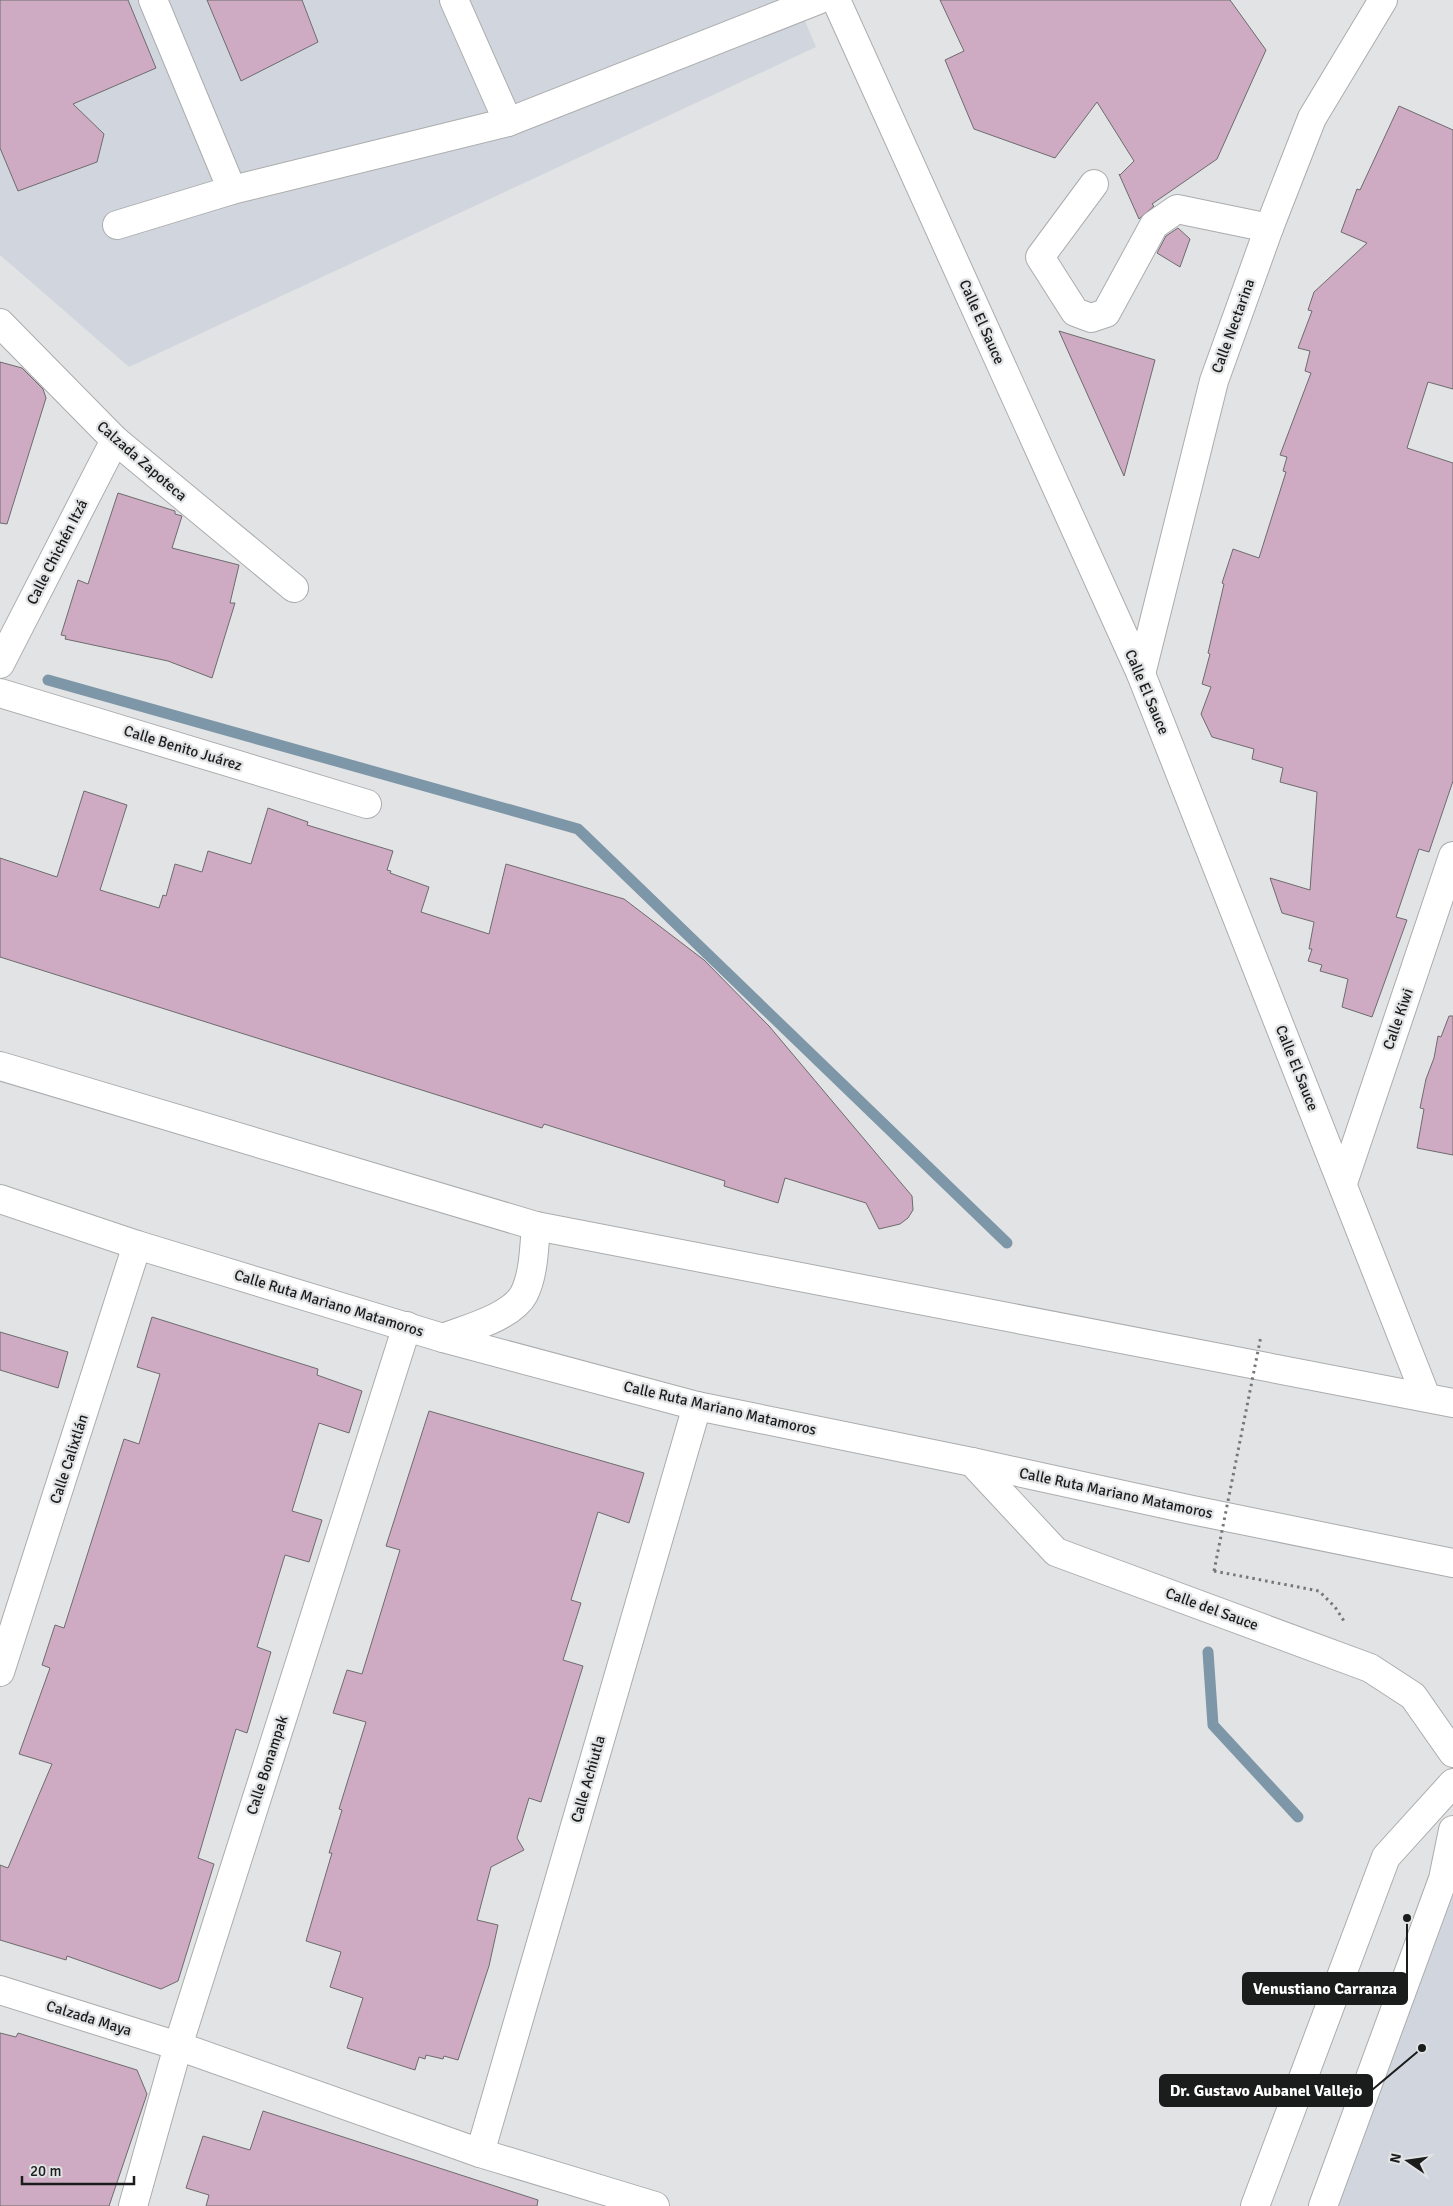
<svg xmlns="http://www.w3.org/2000/svg" width="1453" height="2206" font-family="Signika,sans-serif">
	<style>
		.built { fill: #d1d6de }
		.lines { fill: none; stroke-linecap: round; stroke-linejoin: round }
		.stream { stroke: #7d96a8; stroke-width: 11 }
		.building { fill: #cfabc3; stroke: #6d6c6d }
		.minor-casing { stroke: #abacad; stroke-width: 30 }
		.major-casing { stroke: #abacad; stroke-width: 30 }
		.path { stroke: #767778; stroke-width: 3; stroke-dasharray: 2.5 4; stroke-linecap: butt }
		.minor { stroke: #fff; stroke-width: 28 }
		.major { stroke: #fff; stroke-width: 28 }
		.path-bridge { stroke: #767778; stroke-width: 3; stroke-dasharray: 2.5 4; stroke-linecap: butt }
		.labels { text-anchor: middle; dominant-baseline: central; stroke-width: 4.5; stroke-linejoin: round; paint-order: stroke }
		.street-label { font-size: 15px; fill: #1b1c1c; stroke: #e2e3e5 }
		.leader { fill: none; stroke: #1b1c1c; stroke-width: 2 }
		.callout-dot { fill: #1b1c1c; stroke: #e2e3e5; stroke-width: 2 }
		.callout { fill: #1b1c1c; stroke: #1b1c1c; stroke-width: 2 }
		.callout-label { font-size: 16px; text-anchor: middle; font-weight: bold; fill: #fff }
	</style>
	<rect width="100%" height="100%" fill="#e2e3e5"/>
	<!-- built -->
	<g class="built">
		<polygon points="0,0 796,0 816,47 129,367 0,255"/>
		<polygon points="1453,1889 1453,2206 1329,2206"/>
	</g>
	<g class="lines">
		<!-- stream -->
		<g class="stream">
			<polyline points="48,680 578,829 1007,1243"/>
			<polyline points="1208,1652 1213,1725 1298,1817"/>
		</g>
	</g>
	<!-- building -->
	<g class="building">
		<polygon points="0,0 128,0 156,68 73,104 104,134 97,162 18,191 0,148"/>
		<polygon points="207,0 302,0 318,42 241,81"/>
		<polygon points="940,0 1230,0 1266,50 1217,159 1152,204 1154,206 1139,219 1119,174 1120,175 1134,161 1097,102 1055,158 974,129 945,60 964,51"/>
		<polygon points="1399,106 1453,130 1453,389 1428,382 1407,448 1453,463 1453,781 1429,852 1419,849 1396,917 1407,920 1372,1017 1342,1007 1348,979 1320,971 1322,965 1308,961 1312,949 1309,949 1314,922 1282,913 1270,878 1310,890 1317,792 1280,782 1283,768 1252,759 1254,749 1212,737 1201,714 1211,687 1202,684 1210,654 1208,653 1224,584 1222,583 1233,549 1259,558 1286,472 1283,471 1287,457 1280,455 1311,373 1305,371 1310,351 1298,348 1312,311 1308,310 1314,292 1367,243 1341,232 1357,189 1360,190"/>
		<polygon points="1178,228 1190,239 1180,267 1157,253 1166,236"/>
		<polygon points="1059,331 1155,360 1124,476"/>
		<polygon points="0,362 22,368 43,389 46,398 7,524 0,523"/>
		<polygon points="118,493 175,511 175,514 182,516 172,548 239,565 230,603 235,603 212,678 168,661 65,639 66,636 61,635 78,580 88,584"/>
		<polygon points="84,791 127,805 100,890 159,908 163,895 166,896 175,864 202,872 208,851 251,864 268,808 308,822 307,825 393,851 387,870 391,871 390,873 429,887 421,912 489,934 506,864 624,899 704,960 769,1026 912,1196 913,1210 908,1218 900,1224 879,1229 866,1203 785,1178 778,1203 724,1186 725,1181 544,1124 542,1128 0,957 0,858 57,877"/>
		<polygon points="1449,1016 1453,1016 1453,1155 1417,1148 1424,1109 1420,1108 1426,1079 1434,1058 1438,1036 1441,1037"/>
		<polygon points="152,1317 318,1369 317,1375 362,1391 349,1433 319,1423 292,1511 322,1520 309,1562 285,1555 257,1647 271,1652 247,1733 236,1729 198,1858 214,1864 178,1981 161,1989 67,1956 66,1960 0,1940 0,1865 8,1868 52,1764 19,1754 50,1668 42,1665 55,1625 64,1628 124,1439 139,1444 160,1374 137,1367"/>
		<polygon points="0,1332 68,1352 58,1388 0,1370"/>
		<polygon points="429,1411 644,1473 629,1523 598,1512 571,1600 581,1603 563,1660 583,1666 541,1802 529,1798 517,1838 524,1850 491,1867 477,1920 498,1925 489,1966 458,2060 444,2056 443,2059 426,2055 425,2059 419,2057 415,2070 347,2048 363,1998 330,1987 341,1952 306,1941 332,1853 329,1853 342,1810 339,1809 366,1722 333,1713 347,1670 362,1674 400,1550 386,1546"/>
		<polygon points="0,2033 16,2037 18,2033 137,2070 147,2094 109,2206 0,2206"/>
		<polygon points="263,2111 538,2200 537,2206 206,2206 209,2195 186,2188 203,2136 250,2150"/>
	</g>
	<g class="lines">
		<!-- minor casing -->
		<g class="minor-casing">
			<g id="minor">
				<polyline points="153,0 232,190"/>
				<polyline points="454,0 508,122"/>
				<polyline points="836,0 1141,674 1426,1397"/>
				<polyline points="1094,184 1040,257 1075,312 1091,318 1106,313 1154,225 1177,209 1269,228"/>
				<polyline points="117,225 232,190 508,122 818,0"/>
				<polyline points="0,323 115,440 294,588"/>
				<polyline points="0,664 115,440"/>
				<polyline points="1141,674 1214,381 1269,228 1312,118 1383,0"/>
				<polyline points="0,693 367,804"/>
				<polyline points="1343,1183 1453,856"/>
				<polyline points="0,1672 137,1245"/>
				<polyline points="0,1990 178,2046 480,2153 655,2206"/>
				<polyline points="480,2153 697,1406"/>
				<polyline points="133,2206 178,2046 407,1326"/>
			</g>
		</g>
		<!-- major casing -->
		<g class="major-casing">
			<g id="major">
				<polyline points="0,1066 536,1226 1453,1403"/>
				<polyline points="0,1199 137,1245 443,1338 697,1406 972,1462 1192,1510 1453,1563"/>
				<path d="M443 1338C466 1329 512 1317 524 1294 534 1274 534 1247 536 1226"/>
				<polyline points="972,1462 1056,1552 1370,1668 1413,1696 1453,1753"/>
				<polyline points="1255,2206 1386,1857 1453,1783"/>
				<polyline points="1323,2206 1443,1879 1453,1830"/>
			</g>
		</g>
		<!-- path -->
		<polyline class="path" points="1214,1571 1319,1591 1335,1607 1344,1621"/>
		<!-- minor -->
		<use href="#minor" class="minor"/>
		<!-- major -->
		<use href="#major" class="major"/>
		<!-- path-bridge -->
		<polyline class="path-bridge" points="1214,1571 1261,1336"/>
	</g>
	<g class="labels">
		<!-- street labels -->
		<g class="street-label">
			<text transform="translate(982 322) rotate(66)">Calle El Sauce</text>
			<text transform="translate(1233 326) rotate(-70)">Calle Nectarina</text>
			<text transform="translate(142 461) rotate(41)">Calzada Zapoteca</text>
			<text transform="translate(57 552) rotate(-63)">Calle Chichén Itzá</text>
			<text transform="translate(1147 692) rotate(67)">Calle El Sauce</text>
			<text transform="translate(183 748) rotate(17)">Calle Benito Juárez</text>
			<text transform="translate(1398 1019) rotate(-71)">Calle Kiwi</text>
			<text transform="translate(1297 1068) rotate(68)">Calle El Sauce</text>
			<text transform="translate(329 1303) rotate(17)">Calle Ruta Mariano Matamoros</text>
			<text transform="translate(720 1408) rotate(13)">Calle Ruta Mariano Matamoros</text>
			<text transform="translate(69 1459) rotate(-72)">Calle Calixtlán</text>
			<text transform="translate(1116 1493) rotate(12)">Calle Ruta Mariano Matamoros</text>
			<text transform="translate(1212 1609) rotate(20)">Calle del Sauce</text>
			<text transform="translate(267 1765) rotate(-72)">Calle Bonampak</text>
			<text transform="translate(588 1779) rotate(-74)">Calle Achiutla</text>
			<text transform="translate(89 2018) rotate(17)">Calzada Maya</text>
		</g>
	</g>
	<!-- callouts -->
	<path class="leader" d="M1407 1918L1407 1989M1422 2048L1372 2090"/>
	<g class="callout-dot">
		<circle cx="1407" cy="1918" r="5"/>
		<circle cx="1422" cy="2048" r="5"/>
	</g>
	<g class="callout">
		<rect x="1243" y="1973" width="164" height="31" rx="5"/>
		<rect x="1160" y="2075" width="212" height="31" rx="5"/>
	</g>
	<g class="callout-label">
		<text x="1325" y="1994">Venustiano Carranza</text>
		<text x="1266" y="2096">Dr. Gustavo Aubanel Vallejo</text>
	</g>
	<!-- north arrow -->
	<g transform="translate(1408 2161) rotate(283)" stroke="#e2e3e5" stroke-width="4" paint-order="stroke">
	<path d="M0-4L9 19L0 12L-9 19Z" fill="#1b1c1c"/>
	<text y="-8" font-size="14" font-weight="bold" text-anchor="middle" fill="#1b1c1c">N</text>
	</g>
	<!-- scale -->
	<path d="M22 2176v8h112v-8" fill="none" stroke="#1b1c1c" stroke-width="2.5"/>
	<text x="30" y="2176" font-size="15" fill="#1b1c1c" stroke="#e2e3e5" stroke-width="4" paint-order="stroke">20 m</text>
</svg>
